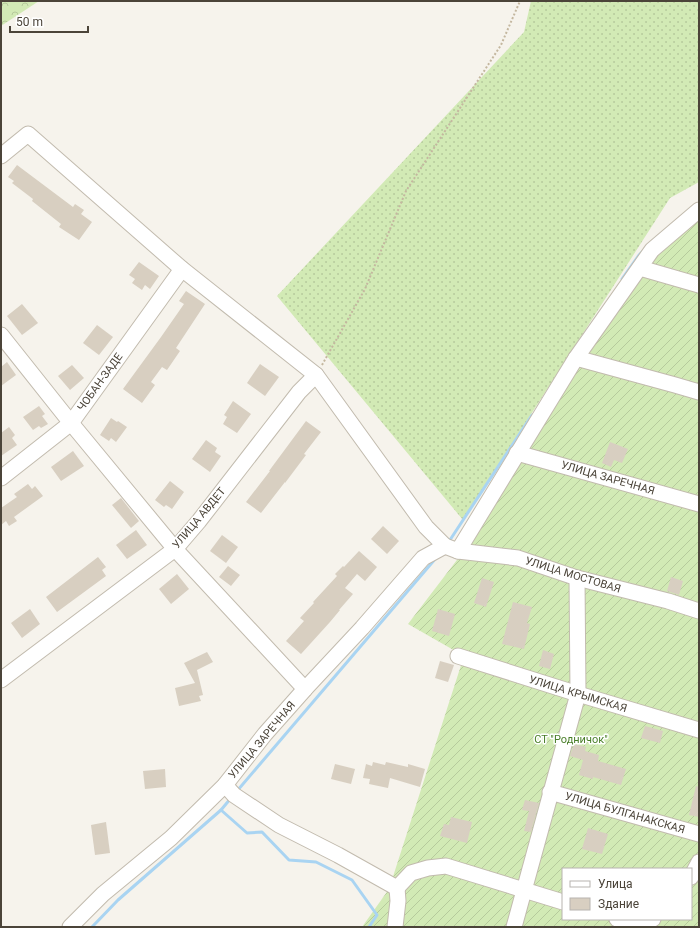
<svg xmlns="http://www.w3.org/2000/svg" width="700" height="928" font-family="Roboto,sans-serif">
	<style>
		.grass { fill: url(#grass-dots) }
		.forest { fill: url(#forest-crowns) }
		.garden { fill: url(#garden-furrows); fill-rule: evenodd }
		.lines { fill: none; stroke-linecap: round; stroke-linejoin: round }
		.stream { stroke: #a9d4f2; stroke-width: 3 }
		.building { fill: #d8cfc1 }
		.minor-casing { stroke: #c2bbae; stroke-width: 17 }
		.path { stroke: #c4b79f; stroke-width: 2; stroke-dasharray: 2 2; stroke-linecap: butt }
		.minor { stroke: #fff; stroke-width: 15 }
		.labels { text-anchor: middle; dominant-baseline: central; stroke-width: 3; stroke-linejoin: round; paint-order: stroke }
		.street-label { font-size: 11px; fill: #4b4439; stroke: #fff }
		.park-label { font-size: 11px; fill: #4a7f2a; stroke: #fff }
	</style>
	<defs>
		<pattern id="grass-dots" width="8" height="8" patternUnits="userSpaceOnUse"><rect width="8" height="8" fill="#d2eab5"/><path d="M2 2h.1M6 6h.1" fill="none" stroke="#b6ca9c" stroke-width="1.8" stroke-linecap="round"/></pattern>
		<pattern id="forest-crowns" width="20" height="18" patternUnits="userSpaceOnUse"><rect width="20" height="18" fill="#d2eab5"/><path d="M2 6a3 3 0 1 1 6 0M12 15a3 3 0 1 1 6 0" fill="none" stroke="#b6ca9c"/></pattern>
		<pattern id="garden-furrows" width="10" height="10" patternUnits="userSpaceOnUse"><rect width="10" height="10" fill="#d2eab5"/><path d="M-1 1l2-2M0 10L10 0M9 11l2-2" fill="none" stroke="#b6ca9c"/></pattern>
	</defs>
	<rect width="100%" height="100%" fill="#f6f3ec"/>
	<!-- grass -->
	<polygon class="grass" points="531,1 699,1 699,182 670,198 463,520 277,296 524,32"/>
	<!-- forest -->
	<polygon class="forest" points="1,1 39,1 1,26"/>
	<!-- garden -->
	<path class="garden" d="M699 217V927H362L389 889 464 656 408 624 463 552 587 354 650 259ZM563 869H691V919H563Z"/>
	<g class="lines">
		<!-- stream -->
		<g class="stream">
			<polyline points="622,279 639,255 643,251"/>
			<polyline points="448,543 532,415"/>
			<polyline points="237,791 436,558"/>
			<polyline points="221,810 247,833 262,832 289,860 316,862 352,880 377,915 369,927"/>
			<polyline points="92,927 118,900 221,810 231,798"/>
		</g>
	</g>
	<!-- building -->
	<g class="building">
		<polygon points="17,165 73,207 75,204 84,210 81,214 92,222 79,240 59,227 61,224 32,201 33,199 12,183 14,181 8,177"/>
		<polygon points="139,262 159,276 150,289 145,285 142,290 132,283 135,279 129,275"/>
		<polygon points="186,291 205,304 176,348 180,351 167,370 162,367 151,382 155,385 142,403 123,389 161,337 184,304 179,301"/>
		<polygon points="22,304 38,323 22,335 7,316"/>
		<polygon points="97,325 113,337 99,355 83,343"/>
		<polygon points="7,362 16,375 1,386 1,367"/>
		<polygon points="260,364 279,377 265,396 247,383"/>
		<polygon points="72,365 84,378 70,390 58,376"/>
		<polygon points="233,401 251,414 237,433 223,424 227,417 224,415"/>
		<polygon points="39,406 45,414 42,416 48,424 41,428 39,426 33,430 23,417"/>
		<polygon points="111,418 117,422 118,421 127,427 116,442 111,438 109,441 100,435"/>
		<polygon points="306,421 321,432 304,454 306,455 285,483 285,482 261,513 246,502 270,471 269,471"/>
		<polygon points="9,427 15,435 12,438 17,445 1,456 1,433"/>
		<polygon points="206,440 217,448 215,452 221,456 210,472 192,459"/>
		<polygon points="610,442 628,449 622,463 614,460 611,467 602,463"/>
		<polygon points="73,451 84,466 61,481 51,467"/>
		<polygon points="170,481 184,492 172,509 166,505 164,507 155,500"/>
		<polygon points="28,484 32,489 35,486 43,496 14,517 17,521 9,526 6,521 1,525 1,508 17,497 14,494"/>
		<polygon points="121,498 139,521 131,528 112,505"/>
		<polygon points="383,526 399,541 387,554 371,539"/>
		<polygon points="136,530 147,545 127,559 116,545"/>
		<polygon points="222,535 238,547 226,563 210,551"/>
		<polygon points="359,551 377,567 365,581 357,574 345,588 353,594 339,610 340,610 330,622 301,654 286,641 304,621 300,618 314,603 313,602 337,576 335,574 343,566 344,567"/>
		<polygon points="98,557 106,567 102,570 106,576 57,612 46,597"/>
		<polygon points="228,566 240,575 231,586 219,577"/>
		<polygon points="177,574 189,589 171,604 159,589"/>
		<polygon points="671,577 683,581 679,595 667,591"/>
		<polygon points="482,578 494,582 486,607 474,603"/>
		<polygon points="513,602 532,607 527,623 530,624 524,649 502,644"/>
		<polygon points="30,609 40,624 22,638 11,623"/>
		<polygon points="438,609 455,614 449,636 432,631"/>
		<polygon points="543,650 554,654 550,669 539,666"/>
		<polygon points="207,652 213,662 197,670 203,695 199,696 201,701 179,706 175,688 195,683 184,663"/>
		<polygon points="440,661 454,665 448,682 435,678"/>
		<polygon points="645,726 663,731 660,743 641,738"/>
		<polygon points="574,744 586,747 585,751 599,755 598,761 626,769 621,785 593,777 593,779 579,775 583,760 570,756"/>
		<polygon points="373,762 385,765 386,762 408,767 408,764 425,769 420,787 390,778 388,788 369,784 370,779 363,778 366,764 372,766"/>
		<polygon points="335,764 355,769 351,784 331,779"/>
		<polygon points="165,769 166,787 145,789 143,771"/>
		<polygon points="696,786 699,787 699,817 689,815"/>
		<polygon points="525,800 539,803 531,832 524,831 529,811 522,810"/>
		<polygon points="451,817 472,822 467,843 440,836 444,824 449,825"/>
		<polygon points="106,822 110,853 95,855 91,825"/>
		<polygon points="588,828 608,834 602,854 582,849"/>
	</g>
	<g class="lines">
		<!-- minor casing -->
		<g class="minor-casing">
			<g id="minor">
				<polyline points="1,156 28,134 182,269 316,375 426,527 445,546 458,551 518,558 577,578 668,601 699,611"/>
				<polyline points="640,268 699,285"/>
				<polyline points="1,335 71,423 175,549 305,689"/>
				<polyline points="576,358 675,385 699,392"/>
				<polyline points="517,453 699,504"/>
				<polyline points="1,478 71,423 182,269"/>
				<polyline points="458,551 576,358 652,250 699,210"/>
				<polyline points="458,656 578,694 699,730"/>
				<polyline points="1,680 175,549 199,521 299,392 316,375"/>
				<polyline points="225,785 234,795 279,825 338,855 397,888"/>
				<polyline points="550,792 699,834"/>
				<polyline points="691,877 699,862"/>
				<polyline points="397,888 411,873 428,868 446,866 563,902"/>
				<polyline points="617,919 643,927"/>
				<polyline points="641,926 653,919"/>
				<polyline points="70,927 103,894 171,838 225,785 265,734 305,689 362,628 423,558 445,546"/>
				<polyline points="395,927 398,901 397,888"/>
				<polyline points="514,927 578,694 577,578"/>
			</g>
		</g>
		<!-- path -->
		<polyline class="path" points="322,365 365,289 406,191 501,45 520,1"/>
		<!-- minor -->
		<use href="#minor" class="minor"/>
	</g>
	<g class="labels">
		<!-- street labels -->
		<g class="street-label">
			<text transform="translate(100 382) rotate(-54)">ЧОБАН-ЗАДЕ</text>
			<text transform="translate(608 478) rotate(16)">УЛИЦА ЗАРЕЧНАЯ</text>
			<text transform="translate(199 518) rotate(-50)">УЛИЦА АВДЕТ</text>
			<text transform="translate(573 575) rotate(17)">УЛИЦА МОСТОВАЯ</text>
			<text transform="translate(578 694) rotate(17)">УЛИЦА КРЫМСКАЯ</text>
			<text transform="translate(262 740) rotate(-50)">УЛИЦА ЗАРЕЧНАЯ</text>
			<text transform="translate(625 813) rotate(16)">УЛИЦА БУЛГАНАКСКАЯ</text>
		</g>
		<!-- park labels -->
		<g class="park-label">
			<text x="571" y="739">СТ "Родничок"</text>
		</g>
	</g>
	<!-- border -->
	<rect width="700" height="928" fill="none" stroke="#4b4439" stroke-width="4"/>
	<!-- legend -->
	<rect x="562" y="868" width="130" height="52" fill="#ffffff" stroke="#b7b4b0"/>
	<rect x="570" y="881" width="20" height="6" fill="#ffffff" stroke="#b7b4b0"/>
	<text x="598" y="888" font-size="12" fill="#4b4439">Улица</text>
	<rect x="570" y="898" width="20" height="12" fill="#d8cfc1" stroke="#b7b4b0"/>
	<text x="598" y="908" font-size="12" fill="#4b4439">Здание</text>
	<!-- scale -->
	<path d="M10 26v6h78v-6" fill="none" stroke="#4b4439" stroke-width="2"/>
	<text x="16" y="26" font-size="12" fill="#4b4439" stroke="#ffffff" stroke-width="3" paint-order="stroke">50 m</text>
</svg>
